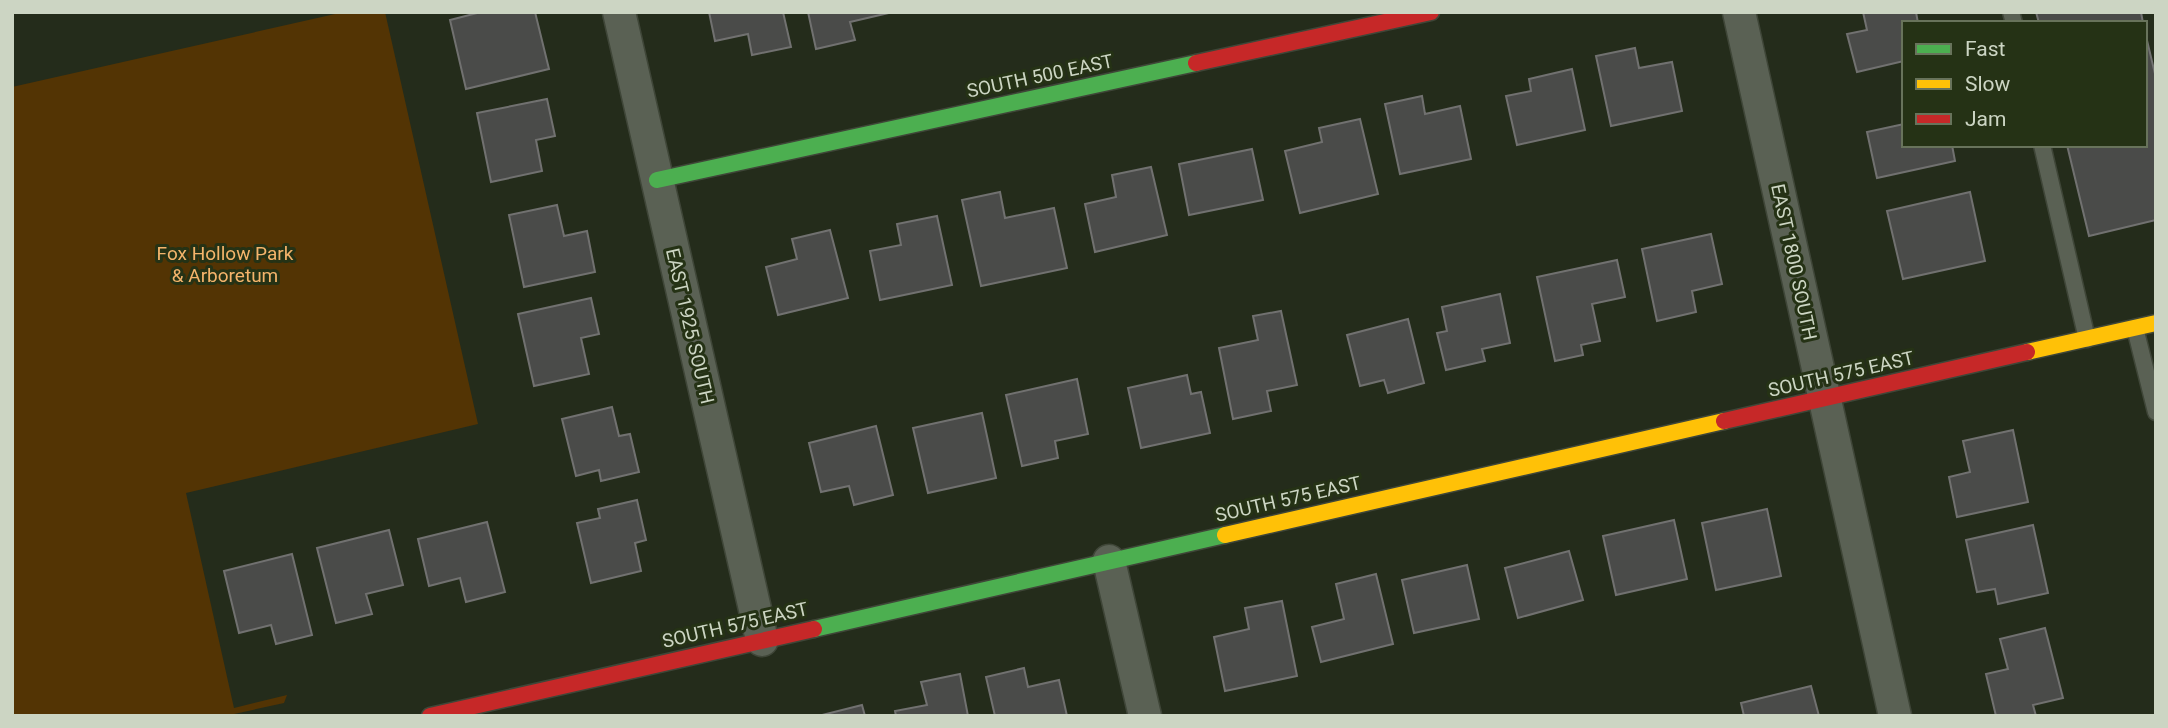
<svg xmlns="http://www.w3.org/2000/svg" width="2168" height="728" font-family="Roboto,sans-serif">
	<style>
		.green { fill: #533404 }
		.building { fill: #4a4b49; stroke: #717170; stroke-width: 2 }
		.lines { fill: none; stroke-linecap: round; stroke-linejoin: round }
		.lane-casing { stroke: #3f4638; stroke-width: 19 }
		.street-casing { stroke: #3f4638; stroke-width: 35 }
		.fast-casing { stroke: #3f4638; stroke-width: 19 }
		.slow-casing { stroke: #3f4638; stroke-width: 19 }
		.jam-casing { stroke: #3f4638; stroke-width: 19 }
		.lane { stroke: #5a6154; stroke-width: 16 }
		.street { stroke: #5a6154; stroke-width: 32 }
		.fast { stroke: #4caf50; stroke-width: 16 }
		.slow { stroke: #ffc107; stroke-width: 16 }
		.jam { stroke: #c62828; stroke-width: 16 }
		.labels { text-anchor: middle; dominant-baseline: central; stroke-width: 6; stroke-linejoin: round; paint-order: stroke }
		.street-label { font-size: 19px; fill: #ccd5c3; stroke: #253215 }
		.park-label { font-size: 19px; fill: #f4b46b; stroke: #253215 }
	</style>
	<rect width="100%" height="100%" fill="#242c1b"/>
	<!-- green -->
	<polygon class="green" points="344,12 385,12 478,424 186,493 234,708 287,695 284,703 225,716 12,716 12,87"/>
	<!-- building -->
	<g class="building">
		<polygon points="481,12 535,12 549,69 466,89 450,20"/>
		<polygon points="709,12 783,12 791,47 752,55 748,34 715,41"/>
		<polygon points="808,12 893,12 850,22 855,40 816,49"/>
		<polygon points="1863,12 1916,12 1918,23 1904,23 1904,61 1857,72 1847,34 1867,30"/>
		<polygon points="2036,12 2141,12 2143,23 2039,23"/>
		<polygon points="2145,32 2156,78 2156,220 2089,236 2067,145 2145,145"/>
		<polygon points="1635,48 1639,68 1672,62 1682,111 1611,126 1596,56"/>
		<polygon points="1572,69 1585,130 1517,145 1506,96 1531,91 1529,79"/>
		<polygon points="1422,96 1425,114 1460,106 1471,159 1400,174 1385,104"/>
		<polygon points="547,99 555,136 536,140 542,171 491,182 477,113"/>
		<polygon points="1360,119 1378,194 1300,213 1285,151 1322,142 1319,128"/>
		<polygon points="1904,124 1904,145 1952,145 1955,161 1877,178 1867,132"/>
		<polygon points="1252,149 1263,200 1189,215 1179,164"/>
		<polygon points="1151,167 1167,235 1095,252 1085,204 1116,197 1112,175"/>
		<polygon points="1000,192 1005,218 1054,208 1067,268 981,286 962,200"/>
		<polygon points="1970,192 1985,261 1903,279 1887,211"/>
		<polygon points="557,205 564,236 587,231 595,272 524,287 509,215"/>
		<polygon points="937,216 952,285 880,300 870,251 901,245 897,224"/>
		<polygon points="830,230 848,298 778,315 766,267 797,259 792,239"/>
		<polygon points="1711,234 1722,284 1692,291 1696,312 1657,321 1642,249"/>
		<polygon points="1617,260 1625,297 1592,304 1600,341 1581,345 1583,355 1555,361 1537,277"/>
		<polygon points="1500,294 1510,343 1482,349 1485,361 1446,370 1437,333 1447,331 1442,307"/>
		<polygon points="591,298 599,334 581,338 589,374 534,386 518,314"/>
		<polygon points="1281,311 1297,385 1267,391 1271,411 1233,419 1219,348 1258,340 1253,316"/>
		<polygon points="1408,319 1424,383 1388,393 1384,380 1360,386 1347,335"/>
		<polygon points="1187,375 1191,394 1201,392 1210,433 1141,448 1128,388"/>
		<polygon points="1077,379 1088,434 1055,441 1058,458 1022,466 1006,395"/>
		<polygon points="612,407 619,436 630,434 639,472 601,481 599,470 576,476 562,419"/>
		<polygon points="982,413 996,478 928,493 913,428"/>
		<polygon points="876,426 893,495 854,505 849,486 821,492 809,443"/>
		<polygon points="2013,430 2028,502 1957,517 1949,477 1970,472 1963,441"/>
		<polygon points="637,500 646,540 635,543 641,571 591,583 577,523 600,518 598,509"/>
		<polygon points="1767,509 1781,576 1716,590 1702,523"/>
		<polygon points="1674,520 1687,579 1616,595 1603,536"/>
		<polygon points="487,522 505,592 466,602 460,578 429,586 418,539"/>
		<polygon points="2033,525 2048,593 1998,604 1995,589 1977,592 1966,540"/>
		<polygon points="389,530 403,585 366,594 372,614 336,623 317,548"/>
		<polygon points="1569,551 1583,600 1518,618 1505,568"/>
		<polygon points="292,554 312,635 276,644 271,625 239,633 224,571"/>
		<polygon points="1467,565 1479,619 1414,633 1402,580"/>
		<polygon points="1376,574 1393,644 1321,662 1312,627 1344,619 1336,584"/>
		<polygon points="1282,601 1297,676 1225,691 1214,637 1249,629 1245,608"/>
		<polygon points="2045,628 2063,698 2033,705 2036,716 1996,716 1986,674 2008,669 2000,639"/>
		<polygon points="1024,668 1028,687 1059,680 1067,716 995,716 986,677"/>
		<polygon points="960,674 968,716 896,716 895,711 927,705 921,682"/>
		<polygon points="1811,686 1819,716 1744,716 1741,703"/>
		<polygon points="862,705 865,716 822,716 822,715"/>
	</g>
	<g class="lines">
		<!-- lane casing -->
		<g class="lane-casing">
			<g id="lane">
				<polyline points="2011,12 2014,23"/>
				<polyline points="2042,145 2087,339"/>
				<polyline points="2135,328 2156,412"/>
			</g>
		</g>
		<!-- street casing -->
		<g class="street-casing">
			<g id="street">
				<polyline points="619,12 762,640"/>
				<polyline points="1739,12 1895,716"/>
				<polyline points="1109,561 1145,716"/>
			</g>
		</g>
		<!-- fast casing -->
		<g class="fast-casing">
			<g id="fast">
				<polyline points="657,180 1196,63"/>
				<polyline points="814,629 1225,535"/>
			</g>
		</g>
		<!-- slow casing -->
		<g class="slow-casing">
			<g id="slow">
				<polyline points="2027,352 2156,323"/>
				<polyline points="1225,535 1724,421"/>
			</g>
		</g>
		<!-- jam casing -->
		<g class="jam-casing">
			<g id="jam">
				<polyline points="1196,63 1431,12"/>
				<polyline points="1724,421 2027,352"/>
				<polyline points="430,716 814,629"/>
			</g>
		</g>
		<!-- lane -->
		<use href="#lane" class="lane"/>
		<!-- street -->
		<use href="#street" class="street"/>
		<!-- fast -->
		<use href="#fast" class="fast"/>
		<!-- slow -->
		<use href="#slow" class="slow"/>
		<!-- jam -->
		<use href="#jam" class="jam"/>
	</g>
	<g class="labels">
		<!-- street labels -->
		<g class="street-label">
			<text transform="translate(1040 76) rotate(-12)">SOUTH 500 EAST</text>
			<text transform="translate(1794 262) rotate(78)">EAST 1800 SOUTH</text>
			<text transform="translate(690 326) rotate(77)">EAST 1925 SOUTH</text>
			<text transform="translate(1841 374) rotate(-13)">SOUTH 575 EAST</text>
			<text transform="translate(1288 499) rotate(-13)">SOUTH 575 EAST</text>
			<text transform="translate(735 625) rotate(-13)">SOUTH 575 EAST</text>
		</g>
		<!-- park labels -->
		<g class="park-label">
			<text x="225" y="253">Fox Hollow Park<tspan x="225" dy="22">&amp; Arboretum</tspan></text>
		</g>
	</g>
	<!-- border -->
	<rect width="2168" height="728" fill="none" stroke="#ccd5c3" stroke-width="28"/>
	<!-- legend -->
	<rect x="1902" y="21" width="245" height="126" fill="#253215" stroke="#68735b" stroke-width="2"/>
	<rect x="1916" y="44" width="35" height="10" fill="#4caf50" stroke="#68735b" stroke-width="2"/>
	<text x="1965" y="56" font-size="21" fill="#ccd5c3">Fast</text>
	<rect x="1916" y="79" width="35" height="10" fill="#ffc107" stroke="#68735b" stroke-width="2"/>
	<text x="1965" y="91" font-size="21" fill="#ccd5c3">Slow</text>
	<rect x="1916" y="114" width="35" height="10" fill="#c62828" stroke="#68735b" stroke-width="2"/>
	<text x="1965" y="126" font-size="21" fill="#ccd5c3">Jam</text>
</svg>
